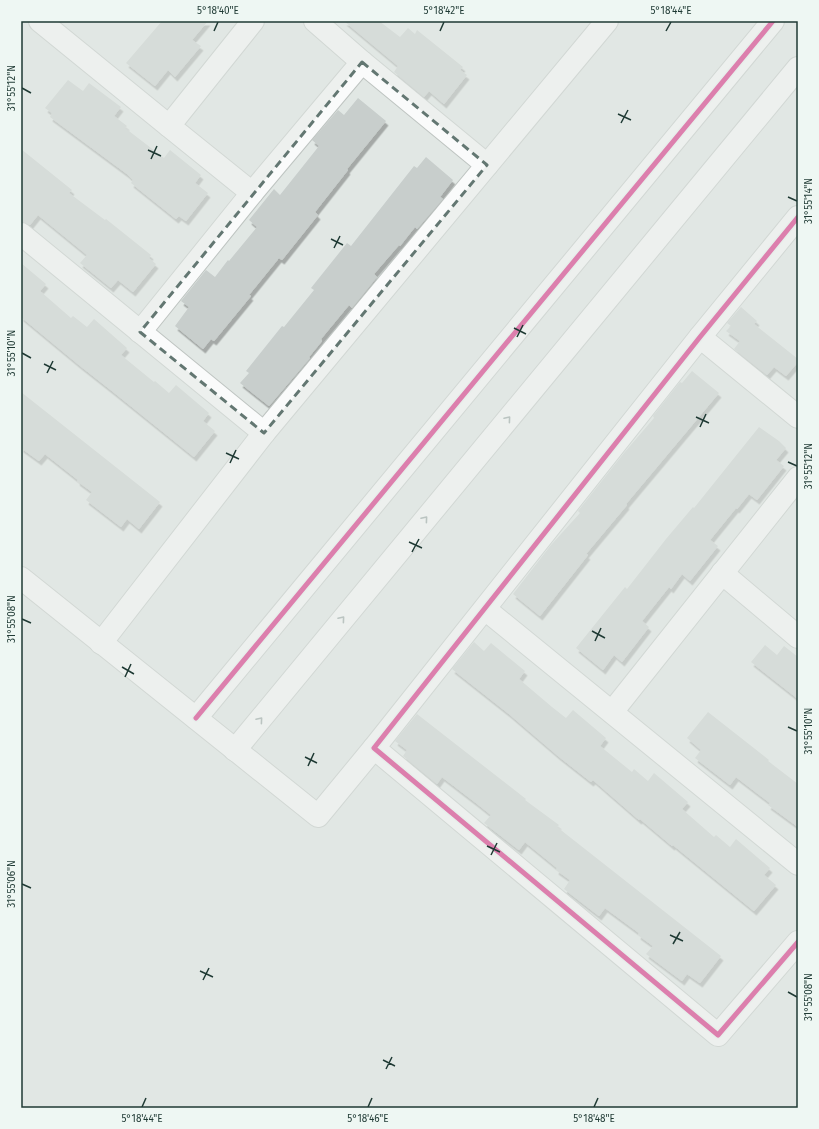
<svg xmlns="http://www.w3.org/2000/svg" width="819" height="1129" font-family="'Fira Sans',sans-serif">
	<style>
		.building { fill: #c8cecc; filter: url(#shadow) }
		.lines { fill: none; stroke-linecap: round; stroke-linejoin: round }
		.street-casing { stroke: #bec4c1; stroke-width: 24 }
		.street { stroke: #fafbfb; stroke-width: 22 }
		.cycleway-casing { stroke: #eef7f3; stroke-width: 8 }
		.cycleway { stroke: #d6006c; stroke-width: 5 }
		.oneway { stroke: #8c9a98 }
		.marked { fill: none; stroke: #637772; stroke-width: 3; stroke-dasharray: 8 5; stroke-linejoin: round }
		.ticks { fill: none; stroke: #1f3a34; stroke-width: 1.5 }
		.neatline { fill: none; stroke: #1f3a34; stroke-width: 1.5 }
		.ticks-label { font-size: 10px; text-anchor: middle; fill: #1f3a34 }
	</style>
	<defs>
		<filter id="shadow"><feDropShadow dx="2.5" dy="4.5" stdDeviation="0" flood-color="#0004"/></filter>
	</defs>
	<rect width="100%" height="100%" fill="#e1e7e4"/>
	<!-- building -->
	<g class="building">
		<polygon points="162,21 208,21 192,40 201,46 175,77 168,70 155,86 126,63"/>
		<polygon points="344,21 379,21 400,37 408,28 415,34 417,30 463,67 460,70 467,75 444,104 429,91 424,97 394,72 398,66"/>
		<polygon points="68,80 83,91 89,83 121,107 114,116 127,126 125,128 164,158 170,150 201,175 195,183 208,193 186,221 179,216 176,219 131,183 133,180 127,174 50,117 52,113 45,108"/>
		<polygon points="358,98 386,121 347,169 348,170 315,212 318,215 282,260 279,258 249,295 251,296 214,341 211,339 203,349 175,326 189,307 181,301 206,270 215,277 228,260 229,261 257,227 249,220 274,189 280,195 319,146 312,140 338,110 344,115"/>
		<polygon points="21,149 72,190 69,193 105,220 106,219 151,255 149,258 156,264 133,292 118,280 111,288 80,263 87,255 38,215 30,225 21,222"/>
		<polygon points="426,157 453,180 440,197 443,199 417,229 415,227 400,246 399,245 374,274 377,277 352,308 349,305 321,339 322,341 309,357 310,358 269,406 240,383 249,373 246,371 282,326 284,327 314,290 311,288 347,243 351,246 414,166 417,168"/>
		<polygon points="21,263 46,284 40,291 71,318 73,316 87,327 94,319 127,348 121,355 154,382 155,381 169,393 176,385 209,413 203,421 215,431 194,457 112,391 79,365 21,317"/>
		<polygon points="741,307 757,321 754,324 798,359 798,362 786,376 774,367 767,375 734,349 740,341 726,331 731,326 727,323"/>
		<polygon points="692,371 719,393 626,504 627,505 586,554 588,555 540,616 513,594 551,545 580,513 578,511 624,453 654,418 653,416 680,382 682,383"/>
		<polygon points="21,392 160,502 139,529 127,519 121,527 86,500 92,492 77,481 78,480 45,454 39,461 21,448"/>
		<polygon points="759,427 779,441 786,448 776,460 784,466 757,500 749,494 737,509 736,508 710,540 718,546 690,581 682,574 671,589 669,587 642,621 649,627 622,662 614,655 603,670 576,648 625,587 627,589 666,539 693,507 694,508"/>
		<polygon points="474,642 484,651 491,643 525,671 519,679 552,707 566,718 573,710 606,738 600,746 632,772 634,769 648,781 654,773 688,802 682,809 714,837 716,835 730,847 736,839 770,868 764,875 776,885 754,911 673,845 672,846 640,819 639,820 593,780 591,782 558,756 509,714 452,669"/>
		<polygon points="765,645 777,655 784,646 798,657 798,699 751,662"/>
		<polygon points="708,712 769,760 768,761 798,784 798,827 768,805 770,803 736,777 730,785 695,758 701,750 687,738"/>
		<polygon points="417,714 526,799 525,800 559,825 557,827 721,956 700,983 687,974 682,981 646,954 653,946 638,935 639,933 605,908 599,916 564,889 570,880 556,870 557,868 525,842 519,850 484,823 491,815 476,803 442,777 437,784 403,756 407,750 395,741"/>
	</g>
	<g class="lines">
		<!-- street casing -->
		<g class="street-casing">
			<g id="street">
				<polyline points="40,21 169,126"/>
				<polyline points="253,21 169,126 252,193 362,62 487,165"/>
				<polyline points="315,21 362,62"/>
				<polyline points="798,217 700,337 374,748 718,1035 798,942"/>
				<polyline points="21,234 264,433"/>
				<polyline points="140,332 252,193"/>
				<polyline points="700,337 798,417"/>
				<polyline points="722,573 798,637"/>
				<polyline points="21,578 318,816 374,748"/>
				<polyline points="485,609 798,864"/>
				<polyline points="101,643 264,433 607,21"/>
				<polyline points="612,712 798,478"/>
				<polyline points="196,718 773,21"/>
				<polyline points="235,750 798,68"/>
			</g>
		</g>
		<!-- street -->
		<use href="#street" class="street"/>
		<!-- cycleway casing -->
		<g class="cycleway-casing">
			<g id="cycleway">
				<polyline points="798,217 700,337 374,748 718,1035 798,942"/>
				<polyline points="196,718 773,21"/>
			</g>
		</g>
		<!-- cycleway -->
		<use href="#cycleway" class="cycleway"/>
	</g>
	<!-- one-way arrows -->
	<defs><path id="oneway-chevron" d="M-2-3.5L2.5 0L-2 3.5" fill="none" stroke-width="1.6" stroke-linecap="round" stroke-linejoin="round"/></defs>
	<g class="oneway">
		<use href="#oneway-chevron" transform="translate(508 419) rotate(-50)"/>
		<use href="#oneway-chevron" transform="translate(425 519) rotate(-50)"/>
		<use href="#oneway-chevron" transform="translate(342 619) rotate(-50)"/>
		<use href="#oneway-chevron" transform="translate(260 720) rotate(-50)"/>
	</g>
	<!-- marked area -->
	<path d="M0 0H819V1129H0ZM362 62 487 165 264 433 140 332Z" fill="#e1e7e4" fill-opacity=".55" fill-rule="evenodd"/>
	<path class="marked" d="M362 62 487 165 264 433 140 332Z"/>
	<!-- ticks -->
	<path class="ticks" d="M214 31 218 22M440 31 444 22M666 31 671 22M22 88 31 93M618 114 631 120M621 123 628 110M148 150 161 156M151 159 157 146M788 197 797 201M331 239 343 245M334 248 340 236M514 328 526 334M517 337 523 325M22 353 31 358M44 364 56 370M47 373 53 361M696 417 709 423M700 427 706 414M226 453 239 459M788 462 797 466M230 463 236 450M409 542 422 548M412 552 419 539M22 619 31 623M592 631 605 638M595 641 601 628M122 667 134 674M125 677 131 664M788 727 797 731M305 757 317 763M308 766 314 753M487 846 500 852M491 855 497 843M22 884 31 888M670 935 683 941M673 944 680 932M200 971 213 977M203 980 209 968M788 992 797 997M383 1060 395 1066M386 1069 392 1057M142 1107 146 1098M368 1107 372 1098M594 1107 598 1098"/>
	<!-- border -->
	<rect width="819" height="1129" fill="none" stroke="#eef7f3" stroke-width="44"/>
	<rect x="22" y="22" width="775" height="1085" class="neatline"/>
	<g class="ticks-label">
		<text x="218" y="14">5°18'40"E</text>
		<text x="444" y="14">5°18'42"E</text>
		<text x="671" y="14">5°18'44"E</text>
		<text transform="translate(11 88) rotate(-90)" y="4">31°55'12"N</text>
		<text transform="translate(808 201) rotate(-90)" y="4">31°55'14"N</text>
		<text transform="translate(11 353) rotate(-90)" y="4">31°55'10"N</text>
		<text transform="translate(808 466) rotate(-90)" y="4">31°55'12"N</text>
		<text transform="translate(11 619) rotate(-90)" y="4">31°55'08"N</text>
		<text transform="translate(808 731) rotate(-90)" y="4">31°55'10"N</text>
		<text transform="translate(11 884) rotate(-90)" y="4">31°55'06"N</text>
		<text transform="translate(808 997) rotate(-90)" y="4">31°55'08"N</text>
		<text x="142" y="1122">5°18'44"E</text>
		<text x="368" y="1122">5°18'46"E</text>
		<text x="594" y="1122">5°18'48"E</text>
	</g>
</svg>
